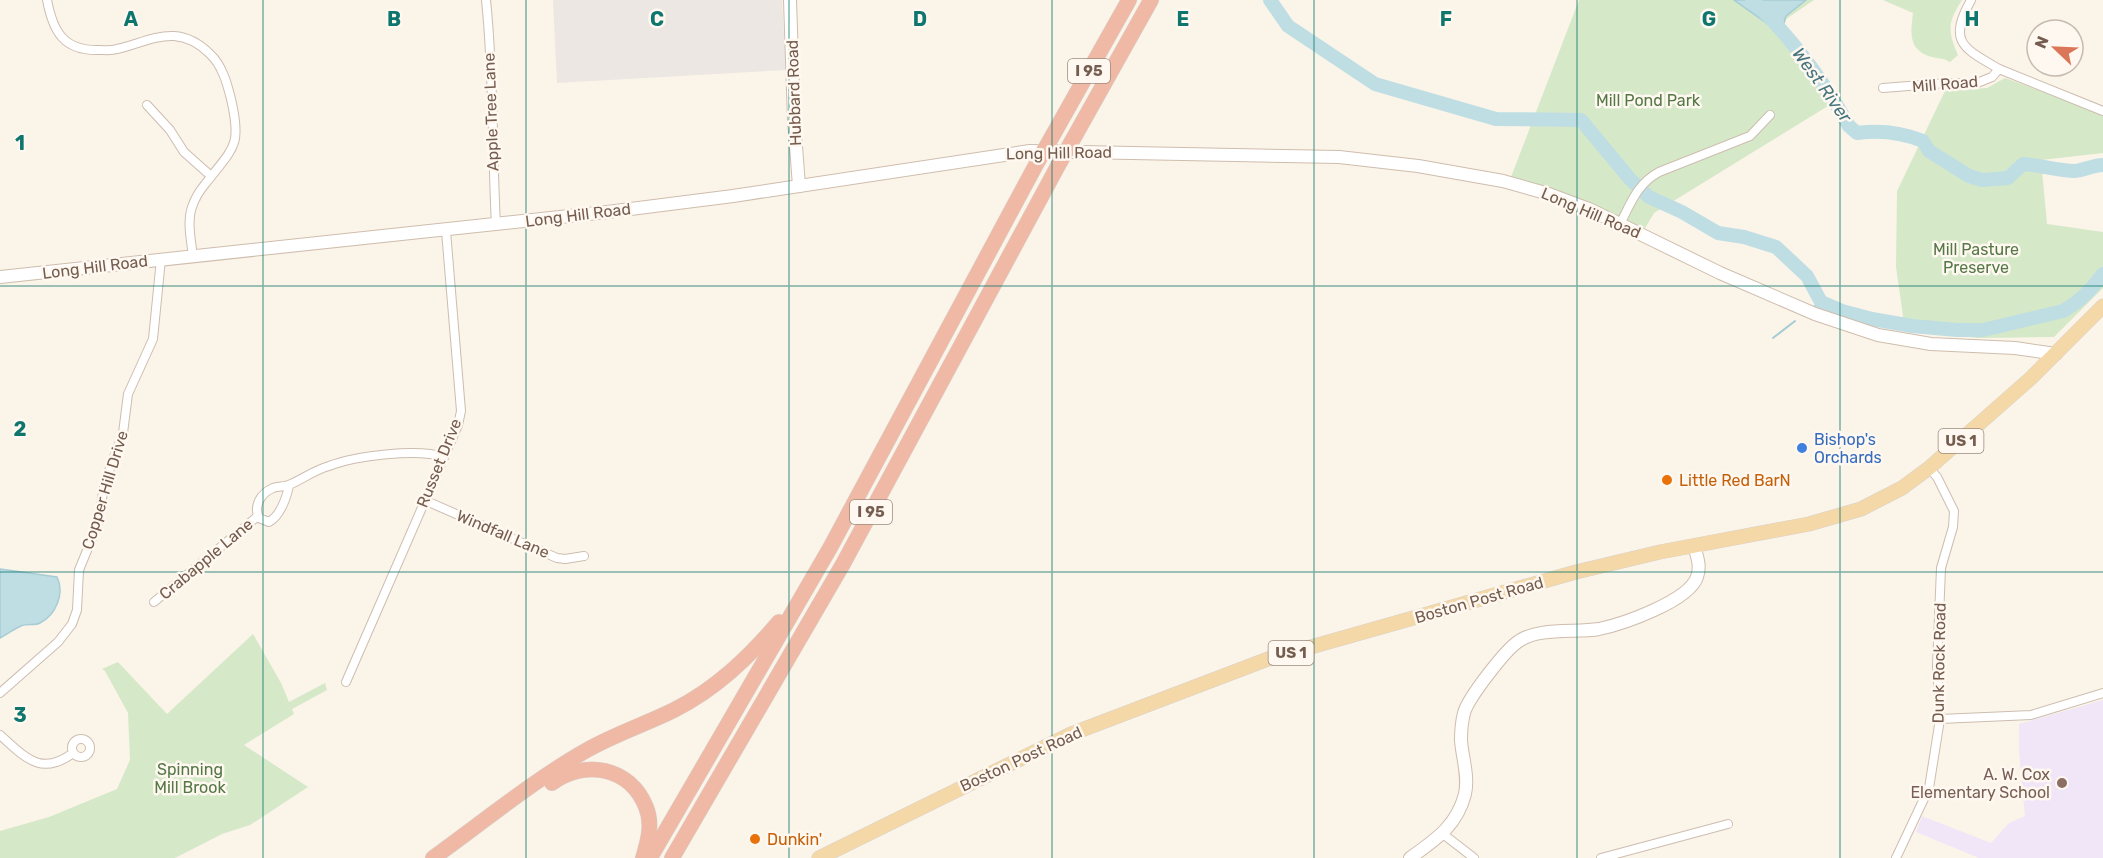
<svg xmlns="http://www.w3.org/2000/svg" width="2103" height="858" font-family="Rubik,sans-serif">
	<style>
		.industrial { fill: #ece7e2 }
		.education { fill: #f1e6f8 }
		.green { fill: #d5e8c8 }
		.water { fill: #bfdee4; stroke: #a6cdd5; stroke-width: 1.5 }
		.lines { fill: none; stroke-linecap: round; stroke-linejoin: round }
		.stream { stroke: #a6cdd5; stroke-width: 2 }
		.river { stroke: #bfdee4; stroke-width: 14 }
		.street-casing { stroke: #cdbdb0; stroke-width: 10 }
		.secondary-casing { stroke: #cfbdad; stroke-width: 14 }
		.primary-casing { stroke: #d8d1cd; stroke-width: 15 }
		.highway-casing { stroke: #d8d1cd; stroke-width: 16 }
		.street { stroke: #fff; stroke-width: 8 }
		.secondary { stroke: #fff; stroke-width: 12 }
		.primary { stroke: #f4d8a7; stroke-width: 14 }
		.highway { stroke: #f0b9a5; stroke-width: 15 }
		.highway-bridge-casing { stroke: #d8d1cd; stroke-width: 16; stroke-linecap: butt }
		.highway-bridge { stroke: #f0b9a5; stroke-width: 15 }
		.grid { fill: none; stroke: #0f766e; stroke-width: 1.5; stroke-opacity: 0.55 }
		.shop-dot { fill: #3f7fe0; stroke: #fef8f0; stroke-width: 2 }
		.food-dot { fill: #e8710a; stroke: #fef8f0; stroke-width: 2 }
		.education-dot { fill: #8d6e63; stroke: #fef8f0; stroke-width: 2 }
		.labels { text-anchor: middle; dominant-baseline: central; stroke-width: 5; stroke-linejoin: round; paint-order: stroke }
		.shield { fill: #fef8f0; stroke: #9d8b7f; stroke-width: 1.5 }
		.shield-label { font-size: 15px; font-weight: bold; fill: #745c4e }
		.street-label { font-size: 16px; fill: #745c4e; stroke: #fef8f0 }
		.park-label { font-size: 16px; fill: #557847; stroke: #fef8f0 }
		.shop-label { font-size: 16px; fill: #366cbe; stroke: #fef8f0; text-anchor: start }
		.food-label { font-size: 16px; fill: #c56008; stroke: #fef8f0; text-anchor: start }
		.education-label { font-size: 16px; fill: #785e54; stroke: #fef8f0; text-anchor: end }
		.water-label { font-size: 18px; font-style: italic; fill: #46757f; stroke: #fef8f0 }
		.grid-label { font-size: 20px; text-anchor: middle; font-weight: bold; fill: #0f766e; stroke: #fef8f0; stroke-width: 5; stroke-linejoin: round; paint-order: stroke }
	</style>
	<rect width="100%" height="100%" fill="#fbf4e9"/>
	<!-- industrial -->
	<polygon class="industrial" points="553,0 782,0 786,70 557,83"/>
	<!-- education -->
	<polygon class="education" points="2103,700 2103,858 1979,858 1916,832 1922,816 1991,843 2009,823 2025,816 2019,751 2019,724"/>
	<!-- green -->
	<g class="green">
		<polygon points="1579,0 1814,0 1786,19 1783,28 1801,48 1836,101 1654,213 1644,230 1576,199 1511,177"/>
		<path d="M1883 0H1962C1948 22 1947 30 1958 55L1950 62C1942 57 1935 59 1926 55 1908 47 1911 30 1913 13Z"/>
		<polygon points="2005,78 2103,113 2103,153 2041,160 2047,224 2103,232 2103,288 2054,337 1978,338 1905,330 1896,267 1897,191 1945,91 1987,88"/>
		<polygon points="253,634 281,683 289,702 325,683 327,690 292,709 294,714 244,745 308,787 250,825 222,834 175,858 0,858 0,831 49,817 117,789 130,760 128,713 105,671 102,669 118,662 167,714"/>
	</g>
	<!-- water -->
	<g class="water">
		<polygon points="1734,0 1806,0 1786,16 1784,23 1775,29"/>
		<path d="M0 569 57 577C65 593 56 615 40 623 35 626 27 623 21 626 14 629 7 634 0 638Z"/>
	</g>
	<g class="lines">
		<!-- stream -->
		<g class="stream">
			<polyline points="1812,308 1821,302"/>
			<polyline points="1773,338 1795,321"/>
		</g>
		<!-- river -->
		<g class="river">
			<path d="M1270 0 1288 26 1375 84 1496 119 1581 120 1630 179 1649 197 1682 212 1718 233 1744 237 1776 247 1807 276 1821 302 1842 311 1872 319 1912 326 1957 330H1983L2063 311C2080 302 2092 289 2103 274"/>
			<path d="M1752 0C1791 37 1822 78 1849 126L1857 133C1879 130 1903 133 1923 141L1929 151 1969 176 1982 180 2008 178 2023 164C2040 165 2058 171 2075 171 2085 170 2093 165 2103 165"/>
		</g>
		<!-- street casing -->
		<g class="street-casing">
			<g id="street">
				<path d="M47 0C53 31 63 51 99 50 105 50 111 51 117 49 136 45 155 35 174 36 189 37 200 44 210 54 222 65 227 83 231 99 242 146 234 147 206 183 200 190 195 198 192 207 187 221 191 241 193 256"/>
				<path d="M486 0C494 75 492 150 496 225"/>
				<path d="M1971 0C1947 43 1964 48 1999 69"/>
				<polyline points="1883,88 1947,83 1977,83 1992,77 1999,69 2103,111"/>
				<polyline points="147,105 170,130 184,152 211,176"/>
				<path d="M1620 224C1631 203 1637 184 1659 172L1750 136 1770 115"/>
				<path d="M289 486C286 499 281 515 269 522L259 518C253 506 261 493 273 488 279 486 286 487 291 484 304 478 315 470 329 466 355 456 417 448 444 457"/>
				<polyline points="424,500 557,558 565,559 584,556"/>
				<polyline points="154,602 258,516"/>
				<polyline points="346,682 458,425 461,411 446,231"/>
				<polyline points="0,693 58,642 72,624 77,610 79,570 97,526 105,482 123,433 128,394 153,339 161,259"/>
				<polyline points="1940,719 2031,715 2103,693"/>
				<path d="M0 735C25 757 41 777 73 753"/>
				<circle cx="81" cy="748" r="9"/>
				<polyline points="1443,834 1474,858"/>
				<polyline points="1601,858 1728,824"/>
				<polyline points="1896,858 1929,788 1940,719 1937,666 1941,568 1953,527 1954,511 1937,477 1929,468"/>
			</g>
		</g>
		<!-- secondary casing -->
		<g class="secondary-casing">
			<g id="secondary">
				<polyline points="790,0 794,120 799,186"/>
				<polyline points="0,277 607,212 733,196 1030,151 1339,157 1418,166 1503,181 1549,194 1589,209 1720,273 1815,314 1878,335 1931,344 2015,348 2056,354"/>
				<path d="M1410 858C1435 840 1457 826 1465 794 1469 776 1462 757 1461 740 1461 732 1462 721 1464 713 1468 698 1506 649 1519 641 1539 627 1575 633 1599 629 1623 624 1689 601 1697 577 1701 566 1697 556 1694 546"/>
			</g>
		</g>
		<!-- primary casing -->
		<g class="primary-casing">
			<polyline id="primary" points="819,858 1071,734 1268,659 1576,572 1660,552 1809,524 1861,509 1902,488 1929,468 2031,378 2103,306"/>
		</g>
		<!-- highway casing -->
		<g class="highway-casing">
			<g id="highway">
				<polyline points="1072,141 1151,0"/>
				<polyline points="1049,142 1129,0"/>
				<path d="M552 783C585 759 630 767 646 807 653 824 648 841 643 858"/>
				<path d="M433 858C483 822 534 780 587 750 615 734 646 724 674 710 716 689 749 657 779 622"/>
				<polyline points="650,858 830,548 1038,161"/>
				<polyline points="672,858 843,564 1060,162"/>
			</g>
		</g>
		<!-- street -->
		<use href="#street" class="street"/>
		<!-- secondary -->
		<use href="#secondary" class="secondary"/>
		<!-- primary -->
		<use href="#primary" class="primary"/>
		<!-- highway -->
		<use href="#highway" class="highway"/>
		<!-- highway-bridge casing -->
		<g class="highway-bridge-casing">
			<g id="highway-bridge">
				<polyline points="1038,161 1049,142"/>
				<polyline points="1060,162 1072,141"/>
			</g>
		</g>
		<!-- highway-bridge -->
		<use href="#highway-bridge" class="highway-bridge"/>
	</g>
	<!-- grid -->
	<path class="grid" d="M263 0V858M526 0V858M789 0V858M1052 0V858M1314 0V858M1577 0V858M1840 0V858M0 286H2103M0 572H2103"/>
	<!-- markers -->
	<circle class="shop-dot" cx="1802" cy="448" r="6"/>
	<g class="food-dot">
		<circle cx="1667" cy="480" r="6"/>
		<circle cx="755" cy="839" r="6"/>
	</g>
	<circle class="education-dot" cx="2062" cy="783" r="6"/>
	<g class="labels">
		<!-- shield labels -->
		<g class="shield">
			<rect x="1068" y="59" width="42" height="24" rx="4.5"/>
			<rect x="1938.5" y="429" width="45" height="24" rx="4.5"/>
			<rect x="850" y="500" width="42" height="24" rx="4.5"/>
			<rect x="1268.5" y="641" width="45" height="24" rx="4.5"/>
		</g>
		<g class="shield-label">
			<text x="1089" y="71">I 95</text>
			<text x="1961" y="441">US 1</text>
			<text x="871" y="512">I 95</text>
			<text x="1291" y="653">US 1</text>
		</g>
		<!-- street labels -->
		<g class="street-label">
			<text transform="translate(1945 84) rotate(-5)">Mill Road</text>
			<text transform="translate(794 93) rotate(-92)">Hubbard Road</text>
			<text transform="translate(491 112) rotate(-92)">Apple Tree Lane</text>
			<text transform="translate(1059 153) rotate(-1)">Long Hill Road</text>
			<text transform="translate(1591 213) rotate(23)">Long Hill Road</text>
			<text transform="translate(578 215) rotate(-7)">Long Hill Road</text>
			<text transform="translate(95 267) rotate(-7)">Long Hill Road</text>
			<text transform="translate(439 463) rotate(-68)">Russet Drive</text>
			<text transform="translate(105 490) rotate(-73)">Copper Hill Drive</text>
			<text transform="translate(503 534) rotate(23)">Windfall Lane</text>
			<text transform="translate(206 559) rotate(-40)">Crabapple Lane</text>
			<text transform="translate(1479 600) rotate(-16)">Boston Post Road</text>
			<text transform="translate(1939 663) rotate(-89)">Dunk Rock Road</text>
			<text transform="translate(1021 759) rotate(-25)">Boston Post Road</text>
		</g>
		<!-- park labels -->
		<g class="park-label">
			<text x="1648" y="100">Mill Pond Park</text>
			<text x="1976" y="249">Mill Pasture<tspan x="1976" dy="18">Preserve</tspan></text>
			<text x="190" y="769">Spinning<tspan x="190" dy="18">Mill Brook</tspan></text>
		</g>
		<!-- shop labels -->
		<g class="shop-label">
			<text x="1814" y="439">Bishop's<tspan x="1814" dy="18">Orchards</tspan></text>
		</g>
		<!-- food labels -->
		<g class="food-label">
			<text x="1679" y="480">Little Red BarN</text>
			<text x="767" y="839">Dunkin'</text>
		</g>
		<!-- education labels -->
		<g class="education-label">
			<text x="2050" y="774">A. W. Cox<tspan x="2050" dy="18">Elementary School</tspan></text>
		</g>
		<!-- water labels -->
		<g class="water-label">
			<text transform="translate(1822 85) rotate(54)">West River</text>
		</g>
	</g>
	<g class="grid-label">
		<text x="131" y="26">A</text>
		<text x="394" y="26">B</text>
		<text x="657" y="26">C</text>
		<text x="920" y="26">D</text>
		<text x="1183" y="26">E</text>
		<text x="1446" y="26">F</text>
		<text x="1709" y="26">G</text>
		<text x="1972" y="26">H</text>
		<text x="20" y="150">1</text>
		<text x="20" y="436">2</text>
		<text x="20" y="722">3</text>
	</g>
	<!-- north arrow -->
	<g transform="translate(2055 48) rotate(293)"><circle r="28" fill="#fef8f0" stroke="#c7baaf" stroke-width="1.5"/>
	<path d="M0-4.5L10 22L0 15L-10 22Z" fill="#dc7658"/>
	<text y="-9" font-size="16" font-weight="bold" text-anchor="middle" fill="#745c4e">N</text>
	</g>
</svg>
